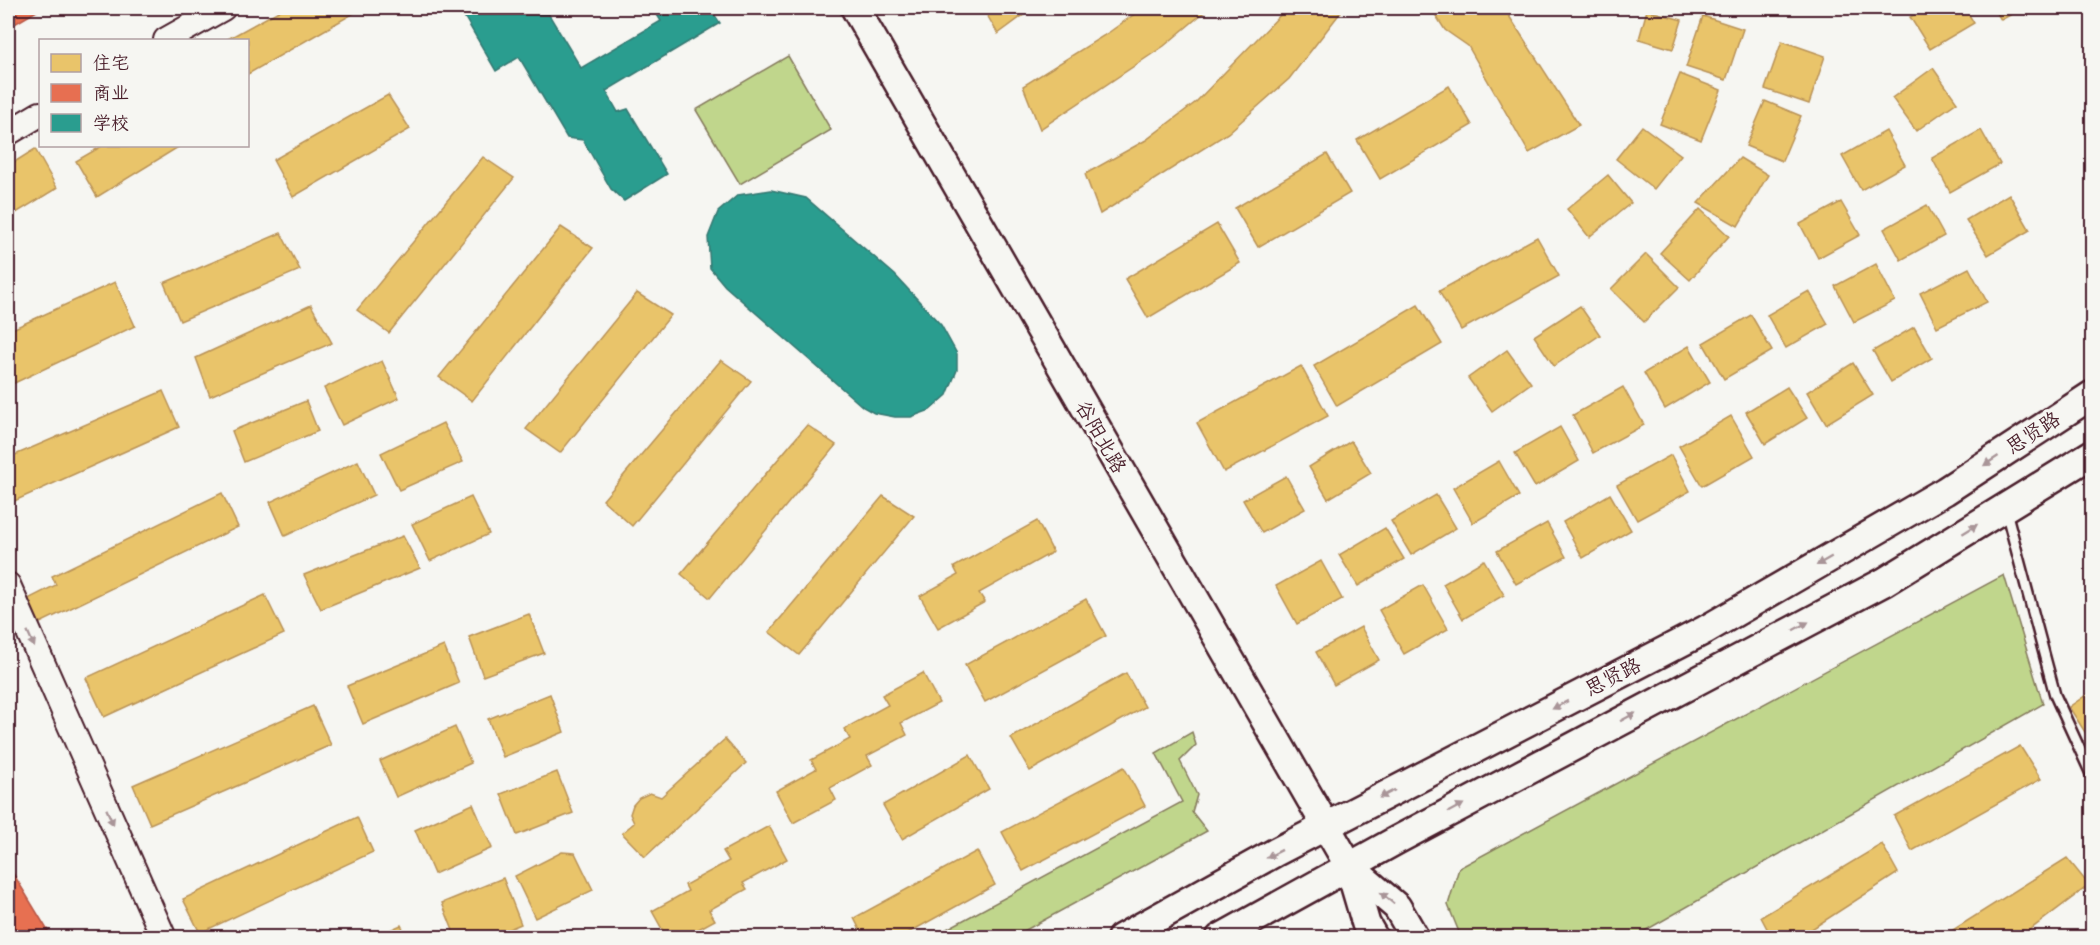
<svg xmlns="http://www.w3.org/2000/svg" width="2100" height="945" font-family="'Comic Neue','LXGW WenKai TC',sans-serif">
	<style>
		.green { fill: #c0d68c; stroke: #857a5c; stroke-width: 1.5 }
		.homes { fill: #e9c46a; stroke: #b99257; stroke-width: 1.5 }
		.shops { fill: #e76f51; stroke: #b85746; stroke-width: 1.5 }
		.schools { fill: #2a9d8f; stroke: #347771; stroke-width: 1.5 }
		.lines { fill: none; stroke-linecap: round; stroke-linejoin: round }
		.service-casing { stroke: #4a1f2b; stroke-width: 14 }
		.tertiary-casing { stroke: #4a1f2b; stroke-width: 28 }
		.secondary-casing { stroke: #4a1f2b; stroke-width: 32 }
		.service { stroke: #f6f6f2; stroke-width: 9 }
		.tertiary { stroke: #f6f6f2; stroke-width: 24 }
		.secondary { stroke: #f6f6f2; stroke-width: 27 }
		.oneway { fill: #a99598 }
		.labels { text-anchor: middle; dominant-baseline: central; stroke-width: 6; stroke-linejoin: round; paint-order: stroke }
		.street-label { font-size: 20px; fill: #4a1f2b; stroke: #f6f6f2 }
	</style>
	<rect width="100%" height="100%" fill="#f6f6f2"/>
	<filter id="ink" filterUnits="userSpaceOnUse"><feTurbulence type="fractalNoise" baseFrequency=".0167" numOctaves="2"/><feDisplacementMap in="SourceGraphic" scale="12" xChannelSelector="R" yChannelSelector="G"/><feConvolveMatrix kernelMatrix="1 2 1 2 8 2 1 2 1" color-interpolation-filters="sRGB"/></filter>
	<g filter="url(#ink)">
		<!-- green -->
		<g class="green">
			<polygon points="788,56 831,130 740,184 696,110"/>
			<polygon points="2004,575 2043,704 1634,937 1461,937 1448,905 1459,868"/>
			<polygon points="1192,732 1196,745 1180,761 1197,795 1192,812 1207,831 1013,937 932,937 1182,802 1156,753"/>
		</g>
		<!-- homes -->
		<g class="homes">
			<polygon points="284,8 363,8 248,74 248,40 226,40"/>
			<polygon points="983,8 1033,8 998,34"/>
			<polygon points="1143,8 1209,8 1164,46 1040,129 1023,86 1108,33"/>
			<polygon points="1287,8 1344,8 1289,79 1228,133 1100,214 1085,174 1146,140 1196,102"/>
			<polygon points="1431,8 1504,8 1579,125 1529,153 1468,46 1445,30"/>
			<polygon points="1926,8 1965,8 1974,23 1930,49 1910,17"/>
			<polygon points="1994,8 2023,8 2001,20"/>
			<polygon points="1647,10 1682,20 1673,49 1639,39"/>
			<polygon points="1703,16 1743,29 1726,80 1686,67"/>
			<polygon points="1782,41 1825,56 1809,104 1765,89"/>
			<polygon points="1933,68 1957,102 1916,131 1892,98"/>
			<polygon points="1680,74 1721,90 1701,140 1660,124"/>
			<polygon points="1449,86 1472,125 1380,179 1357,140"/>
			<polygon points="388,95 410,129 293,197 273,160"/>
			<polygon points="1765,101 1801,116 1782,161 1746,146"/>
			<polygon points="1642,126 1681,155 1654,189 1616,159"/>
			<polygon points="1981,130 2000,164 1950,192 1932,158"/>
			<polygon points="1886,131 1905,165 1861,190 1842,156"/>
			<polygon points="102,146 180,146 97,197 76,161"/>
			<polygon points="35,149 57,188 8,218 8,166"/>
			<polygon points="1327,154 1350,193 1258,247 1235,208"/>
			<polygon points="483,157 514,178 389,333 357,310"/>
			<polygon points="1740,158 1768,175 1738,226 1698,203"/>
			<polygon points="1608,175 1631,203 1589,237 1567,209"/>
			<polygon points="2009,194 2030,230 1988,255 1966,220"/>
			<polygon points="1841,202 1860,235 1818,258 1800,224"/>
			<polygon points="1927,205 1944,236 1901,260 1884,229"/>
			<polygon points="1700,209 1729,236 1690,280 1660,253"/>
			<polygon points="1217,224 1240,263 1148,318 1125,279"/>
			<polygon points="561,227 593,248 472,401 439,377"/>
			<polygon points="281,233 300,270 180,321 164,283"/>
			<polygon points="1537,237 1559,276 1461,330 1439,291"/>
			<polygon points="1646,254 1679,287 1644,322 1611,289"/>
			<polygon points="1876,264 1895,301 1854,322 1835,286"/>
			<polygon points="1969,268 1987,302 1937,327 1920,293"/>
			<polygon points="115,282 135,326 8,386 8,331"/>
			<polygon points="1809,291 1828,324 1786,348 1767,315"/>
			<polygon points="637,293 671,315 560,453 526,429"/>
			<polygon points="311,305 332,343 210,396 196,358"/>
			<polygon points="1418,305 1442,344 1337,406 1314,366"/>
			<polygon points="1580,306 1600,335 1554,366 1534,336"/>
			<polygon points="1751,315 1772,351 1724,379 1703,343"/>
			<polygon points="1914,327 1932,358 1891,382 1873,351"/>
			<polygon points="1689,346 1710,382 1665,409 1644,373"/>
			<polygon points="1507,350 1531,383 1492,411 1468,378"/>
			<polygon points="721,360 751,381 632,526 603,500"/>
			<polygon points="382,361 399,398 342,425 324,388"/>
			<polygon points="1853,363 1873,395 1826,424 1807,392"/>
			<polygon points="1301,366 1328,416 1224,472 1197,423"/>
			<polygon points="1623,387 1644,425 1593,453 1573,415"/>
			<polygon points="1787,387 1807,418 1765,444 1746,412"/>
			<polygon points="163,391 179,427 10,503 8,497 8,458"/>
			<polygon points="306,401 318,431 244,462 232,431"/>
			<polygon points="1731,416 1754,456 1702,486 1679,446"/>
			<polygon points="443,423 463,462 399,490 381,453"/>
			<polygon points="807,425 836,445 710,598 681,574"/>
			<polygon points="1560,427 1579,461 1535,487 1515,453"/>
			<polygon points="1351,441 1371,473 1328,499 1309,467"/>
			<polygon points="1671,455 1690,491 1637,520 1617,485"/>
			<polygon points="358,461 374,495 285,536 270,502"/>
			<polygon points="1499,461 1519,496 1473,523 1453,488"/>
			<polygon points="1286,476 1305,509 1262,533 1243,500"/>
			<polygon points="222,493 238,527 36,625 26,600 56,585 52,576"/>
			<polygon points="1610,494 1631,530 1583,558 1563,522"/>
			<polygon points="1436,495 1456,528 1411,555 1391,521"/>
			<polygon points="883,496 914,516 799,655 769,632"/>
			<polygon points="471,497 489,534 430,561 412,524"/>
			<polygon points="1037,521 1053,552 979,593 985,602 938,628 920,596 958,575 954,567"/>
			<polygon points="1547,523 1566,557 1516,584 1497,551"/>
			<polygon points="1385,528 1404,559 1358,586 1339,555"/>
			<polygon points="403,536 420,568 321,609 304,575"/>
			<polygon points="1484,560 1504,595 1463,619 1443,584"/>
			<polygon points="1321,561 1342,599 1297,624 1276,586"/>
			<polygon points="1423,585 1448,629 1404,654 1379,610"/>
			<polygon points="265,595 284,634 104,717 86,678"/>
			<polygon points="1086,599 1106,636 985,702 965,665"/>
			<polygon points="529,614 544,653 483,676 469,637"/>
			<polygon points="1361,627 1379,660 1334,685 1316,652"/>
			<polygon points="444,646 459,683 363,724 347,686"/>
			<polygon points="923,673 939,703 901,723 907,735 867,756 872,765 830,788 836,800 793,823 776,791 816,769 811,760 850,739 844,729 888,705 882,695"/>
			<polygon points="1126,673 1145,707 1030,771 1011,738"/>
			<polygon points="2092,691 2092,739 2090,740 2069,707"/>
			<polygon points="550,694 564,732 503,757 488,719"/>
			<polygon points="313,706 331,745 150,824 133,785"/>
			<polygon points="455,727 471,763 396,797 380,761"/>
			<polygon points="725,739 746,763 645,857 622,833 634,823 630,814 633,805 639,798 650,793 661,797"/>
			<polygon points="2020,746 2041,779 1912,851 1894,816"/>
			<polygon points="970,755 989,789 902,839 883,805"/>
			<polygon points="1124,767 1145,806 1023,871 1002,832"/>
			<polygon points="557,772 573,813 517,835 501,794"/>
			<polygon points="473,804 492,848 434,874 415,830"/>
			<polygon points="357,817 373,852 200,933 183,899"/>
			<polygon points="769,826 787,859 743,883 747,889 709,910 715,920 682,938 667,938 652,911 688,891 685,885 729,861 723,851"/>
			<polygon points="1882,844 1898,873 1798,938 1772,938 1761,917"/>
			<polygon points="977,851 995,885 899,938 864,938 854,918"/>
			<polygon points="562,852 575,853 593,890 535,918 515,876"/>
			<polygon points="2067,858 2089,885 2019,938 1947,938 1945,935"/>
			<polygon points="503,878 521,924 487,938 456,938 442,903"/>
			<polygon points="401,925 408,938 372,938"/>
		</g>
		<!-- shops -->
		<g class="shops">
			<polygon points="8,8 42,8 8,28"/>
			<polygon points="8,865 51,936 49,938 8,938"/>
		</g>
		<!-- schools -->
		<g class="schools">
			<polygon points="466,8 545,8 581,68 661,21 654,10 658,8 710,8 720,23 606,91 618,112 628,109 667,174 624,201 611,189 583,140 567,138 519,57 496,71 461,11"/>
			<polygon points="771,190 806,198 895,275 941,325 957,354 957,370 947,395 930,410 911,417 895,417 874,413 863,407 725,286 710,268 708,237 718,212 738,195"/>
		</g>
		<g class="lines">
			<!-- service casing -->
			<g class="service-casing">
				<polyline id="service" points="2006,511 2055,695 2092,776"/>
			</g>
			<!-- tertiary casing -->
			<g class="tertiary-casing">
				<g id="tertiary">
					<polyline points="166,40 223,8"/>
					<polyline points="8,133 40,114"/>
					<polyline points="8,585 164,938"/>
				</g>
			</g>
			<!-- secondary casing -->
			<g class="secondary-casing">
				<g id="secondary">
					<polyline points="855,8 1349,866 1366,924 1374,938"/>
					<polyline points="1349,866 1397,907 1415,938"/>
					<polyline points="1121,938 1276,852 1705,630 1945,491 2092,395"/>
					<polyline points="1220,938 1397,840 1884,582 2092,454"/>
				</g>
			</g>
			<!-- service -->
			<use href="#service" class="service"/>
			<!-- tertiary -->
			<use href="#tertiary" class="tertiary"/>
			<!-- secondary -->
			<use href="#secondary" class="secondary"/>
		</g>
		<!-- one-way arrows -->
		<defs><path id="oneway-solid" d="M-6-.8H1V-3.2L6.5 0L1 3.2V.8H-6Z" transform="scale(1.5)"/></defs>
		<g class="oneway">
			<use href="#oneway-solid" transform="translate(1991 461) rotate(147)"/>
			<use href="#oneway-solid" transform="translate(1970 529) rotate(-32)"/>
			<use href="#oneway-solid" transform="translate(1824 561) rotate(150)"/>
			<use href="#oneway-solid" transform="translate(1801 626) rotate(-28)"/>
			<use href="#oneway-solid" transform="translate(31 639) rotate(66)"/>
			<use href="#oneway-solid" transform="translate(1560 705) rotate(153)"/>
			<use href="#oneway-solid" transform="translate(1628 717) rotate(-28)"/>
			<use href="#oneway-solid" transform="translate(1387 794) rotate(153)"/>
			<use href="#oneway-solid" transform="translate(1456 808) rotate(-28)"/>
			<use href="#oneway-solid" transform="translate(110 817) rotate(66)"/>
			<use href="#oneway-solid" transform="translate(1274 854) rotate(153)"/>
			<use href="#oneway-solid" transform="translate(1387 898) rotate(-140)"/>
		</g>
	</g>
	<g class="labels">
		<!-- street labels -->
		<g class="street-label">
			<text transform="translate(2033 433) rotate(-33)">思贤路</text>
			<text transform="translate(1101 437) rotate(60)">谷阳北路</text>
			<text transform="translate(1613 677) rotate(-27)">思贤路</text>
		</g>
	</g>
	<!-- margin -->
	<rect width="2100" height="945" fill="none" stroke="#f6f6f2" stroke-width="30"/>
	<rect x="15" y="15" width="2070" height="915" fill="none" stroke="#4a1f2b" stroke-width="2" filter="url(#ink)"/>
	<!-- legend -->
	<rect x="39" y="39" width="210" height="108" fill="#f6f6f2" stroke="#b1a0a2" stroke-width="1.5"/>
	<rect x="51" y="54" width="30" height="18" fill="#e9c46a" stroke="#b1a0a2" stroke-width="1.5"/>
	<text x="93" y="69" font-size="18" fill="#4a1f2b">住宅</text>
	<rect x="51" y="84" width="30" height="18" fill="#e76f51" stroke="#b1a0a2" stroke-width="1.5"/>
	<text x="93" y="99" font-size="18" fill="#4a1f2b">商业</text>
	<rect x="51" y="114" width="30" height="18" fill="#2a9d8f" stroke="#b1a0a2" stroke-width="1.5"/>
	<text x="93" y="129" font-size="18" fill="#4a1f2b">学校</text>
</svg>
